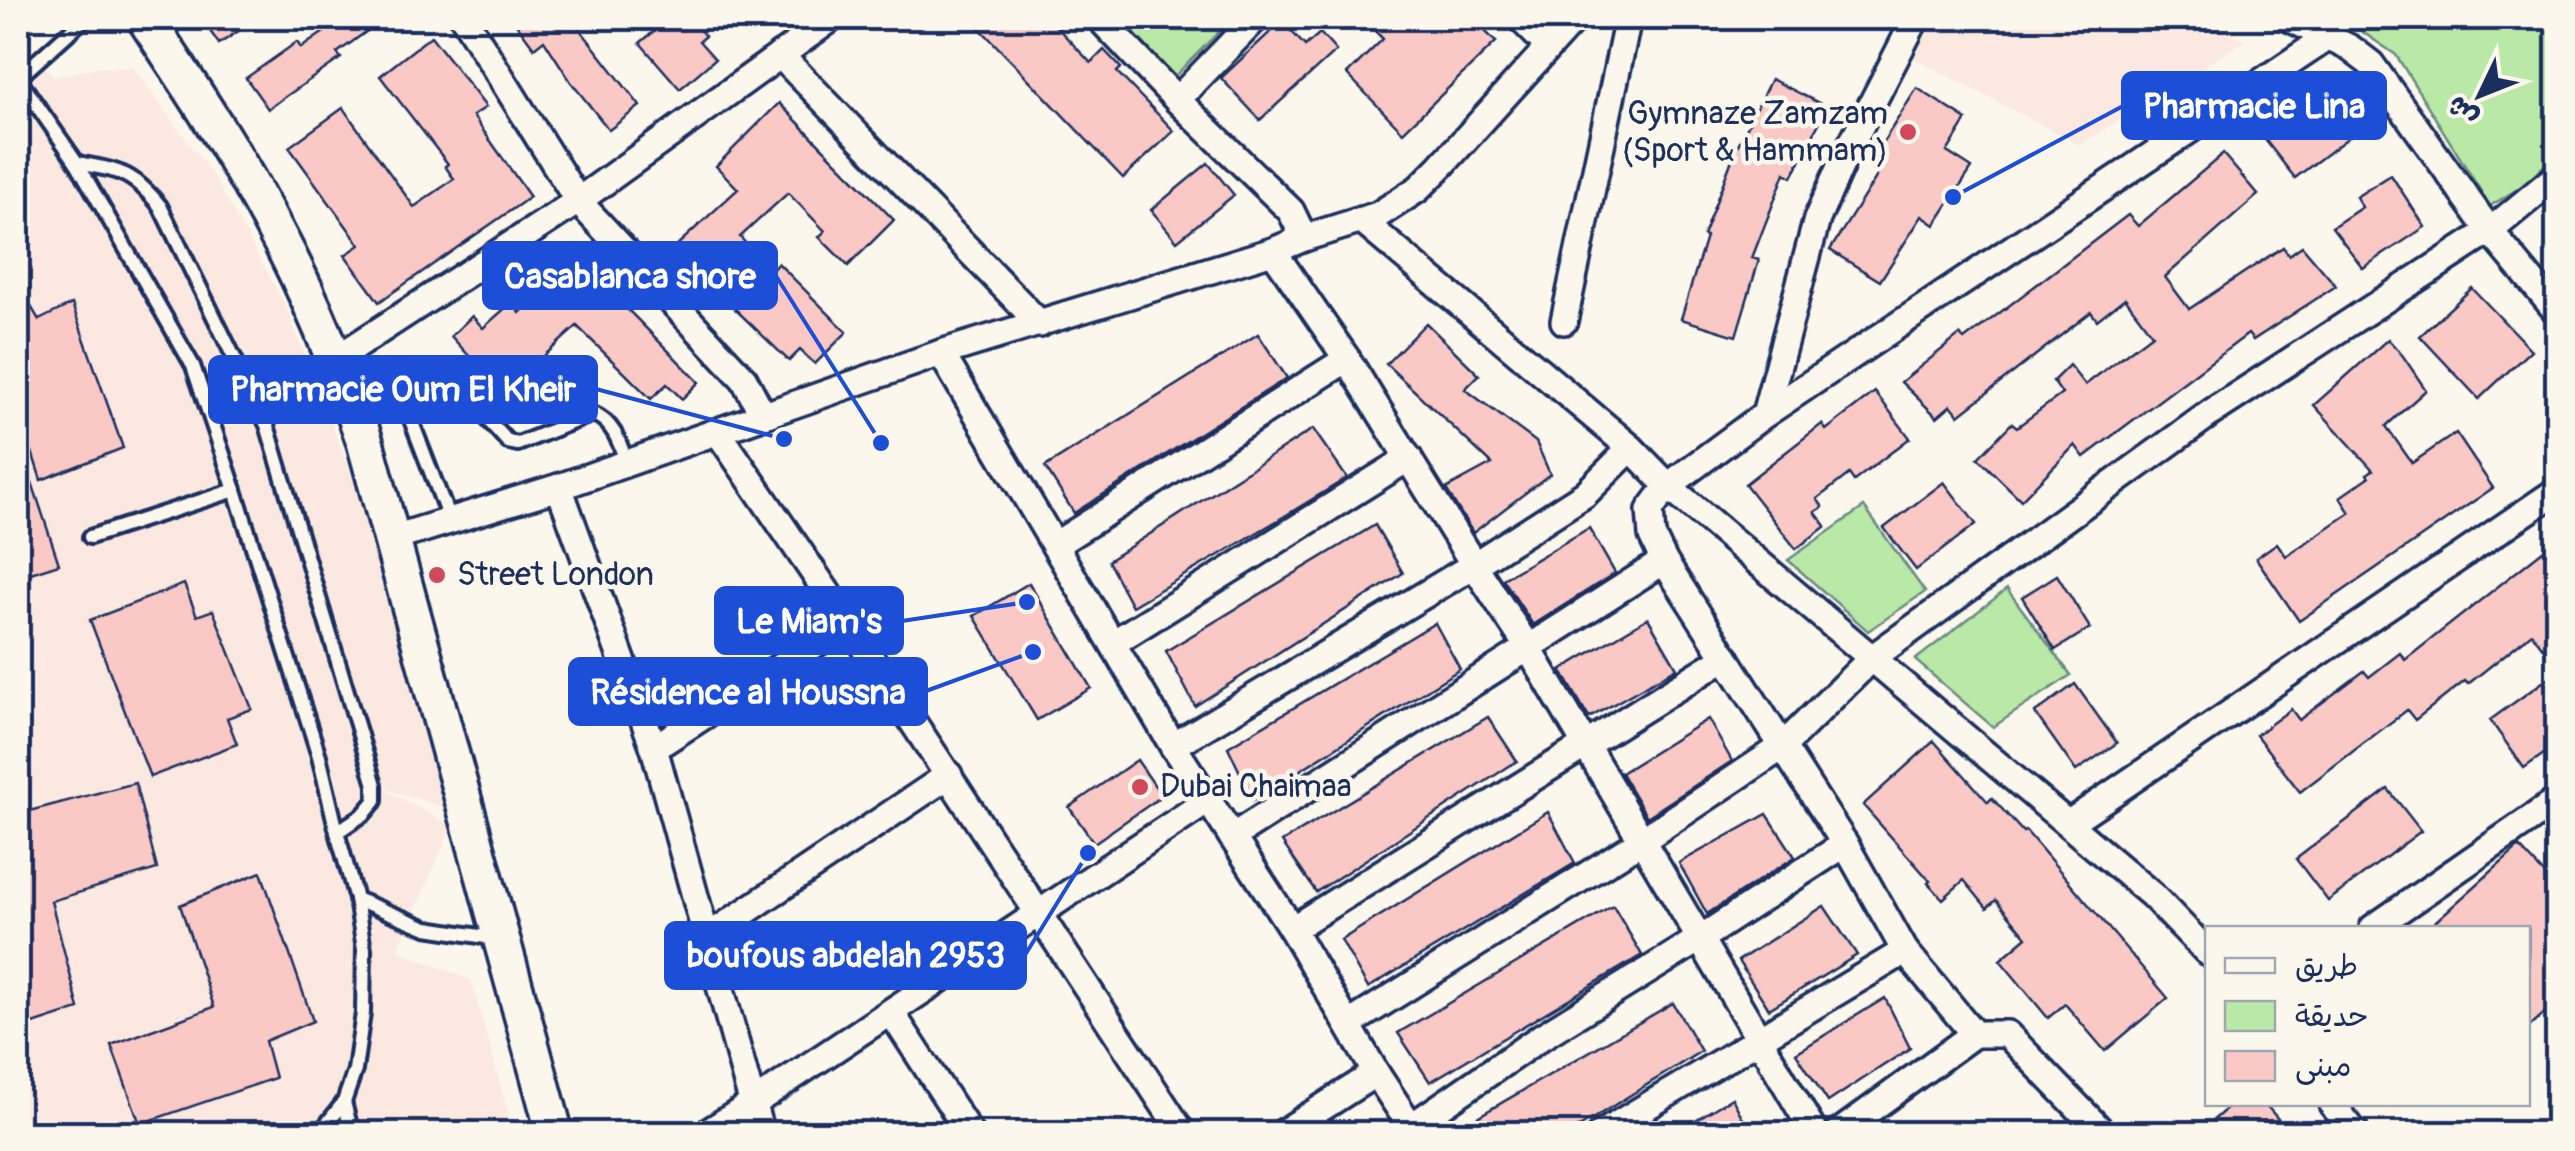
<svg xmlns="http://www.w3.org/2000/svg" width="2575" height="1151" font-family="Pangolin,'Playpen Sans Arabic',sans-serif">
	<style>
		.built { fill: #fbe9e1 }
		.green { fill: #b9e8a7; stroke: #6a8c82; stroke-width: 2.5 }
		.building { fill: #fac9c6; stroke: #1b2f5e; stroke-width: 2.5 }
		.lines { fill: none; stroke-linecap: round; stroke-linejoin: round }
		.lane-casing { stroke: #1b2f5e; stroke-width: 20 }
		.street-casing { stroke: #1b2f5e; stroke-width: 32 }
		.secondary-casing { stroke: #1b2f5e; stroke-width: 42 }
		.lane { stroke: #fbf7ec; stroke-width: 12 }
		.street { stroke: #fbf7ec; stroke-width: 25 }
		.secondary { stroke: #fbf7ec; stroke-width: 35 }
		.poi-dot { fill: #d1495b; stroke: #fbf7ec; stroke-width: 4 }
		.labels { text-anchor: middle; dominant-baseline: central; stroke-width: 9; stroke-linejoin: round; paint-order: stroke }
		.poi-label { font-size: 32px; fill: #1b2f5e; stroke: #fbf7ec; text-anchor: start }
		.leader { fill: none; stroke: #1d4ed8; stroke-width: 4 }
		.callout-dot { fill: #1d4ed8; stroke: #fbf7ec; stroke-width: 4 }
		.callout { fill: #1d4ed8; stroke: #1d4ed8; stroke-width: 4 }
		.callout-label { font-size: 35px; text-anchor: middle; font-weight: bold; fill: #fff }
	</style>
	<rect width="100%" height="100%" fill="#fbf7ec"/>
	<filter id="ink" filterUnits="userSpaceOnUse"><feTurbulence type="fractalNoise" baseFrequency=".01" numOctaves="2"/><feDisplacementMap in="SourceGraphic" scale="20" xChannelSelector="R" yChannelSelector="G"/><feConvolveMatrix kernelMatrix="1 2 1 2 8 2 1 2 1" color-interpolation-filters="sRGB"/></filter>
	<g filter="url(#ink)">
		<!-- built -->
		<g class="built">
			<polygon points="1937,18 2200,18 2246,40 2080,145 1911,57"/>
			<polygon points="18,29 20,41 54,77 97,67 133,68 214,177 287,308 366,513 405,664 449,809 382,788 452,826 398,950 471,980 514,1133 18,1133"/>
		</g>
		<!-- green -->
		<g class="green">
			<polygon points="1117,18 1215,18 1224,27 1174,77"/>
			<polygon points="2342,18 2557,18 2557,153 2524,185 2490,206 2396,55"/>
			<polygon points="1864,507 1925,592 1868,631 1788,560"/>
			<polygon points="2007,589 2071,675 1993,727 1915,660"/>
		</g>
		<!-- building -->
		<g class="building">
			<polygon points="201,18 258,18 219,44"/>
			<polygon points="344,18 385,18 337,53 341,58 268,109 246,78 297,42 301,48"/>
			<polygon points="512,18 574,18 572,19 640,106 609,130 571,82 544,40 534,48"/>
			<polygon points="670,18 690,18 705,36 699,41 715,59 680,89 640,43"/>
			<polygon points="970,18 1048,18 1091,63 1104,50 1121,68 1117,72 1174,131 1123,178"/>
			<polygon points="1362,18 1472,18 1496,42 1403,132 1347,74 1383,39"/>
			<polygon points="1282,21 1305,46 1320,33 1336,51 1260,120 1221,78"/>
			<polygon points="431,36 486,107 473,116 530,197 379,302 345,255 360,245 289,147 343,108 414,207 454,179 445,166 448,164 380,76"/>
			<polygon points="2331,78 2366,124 2295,178 2259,132"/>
			<polygon points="1771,79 1827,107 1792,177 1785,173 1752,258 1759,260 1736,336 1681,319 1706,237 1703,236 1736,149"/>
			<polygon points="1917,88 1967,120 1947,152 1972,168 1935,225 1922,216 1880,281 1830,250 1884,165 1873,158"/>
			<polygon points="779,103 894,220 848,266 819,237 825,231 788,193 740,237 771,271 778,263 847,332 815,364 800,350 789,361 732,306 676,246 738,189 716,166"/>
			<polygon points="2223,154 2258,195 2165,277 2189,309 2283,247 2289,255 2302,246 2336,286 2253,340 2248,334 2084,457 2075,445 2021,500 1978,458 2012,423 2017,427 2062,394 2053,381 2069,365 2085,385 2152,334 2125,298 2097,320 2091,312 1959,415 1951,405 1937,417 1901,382 1960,335 1964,340 2128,215 2138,226"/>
			<polygon points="1208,163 1234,195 1177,241 1151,210"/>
			<polygon points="2391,175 2425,227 2363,268 2332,227 2362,207 2356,197"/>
			<polygon points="576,257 699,382 682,399 667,384 651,399 577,326 512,385 499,371 490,379 451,336 472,316 483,328 511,303 520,313"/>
			<polygon points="18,285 39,320 72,304 123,448 41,480 18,408"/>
			<polygon points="2472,288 2531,350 2479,399 2420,336"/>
			<polygon points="1426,323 1479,375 1465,389 1536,442 1550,474 1473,533 1446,489 1492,464 1386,364"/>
			<polygon points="1258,334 1287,378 1074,513 1045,467"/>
			<polygon points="2388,339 2403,356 2426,390 2386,426 2412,463 2456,433 2493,488 2299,621 2256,558 2277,543 2286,556 2350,513 2340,497 2369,477 2367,474 2373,470 2314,405"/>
			<polygon points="1875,392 1910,438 1854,481 1849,474 1817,499 1823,507 1815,512 1826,526 1796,549 1745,484 1822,424 1826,430"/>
			<polygon points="1313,429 1347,478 1275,522 1132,606 1108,561"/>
			<polygon points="18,452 22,452 59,564 18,577"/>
			<polygon points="1944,482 1976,524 1916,570 1884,528"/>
			<polygon points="1375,525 1403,573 1195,706 1166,651"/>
			<polygon points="1589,528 1615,573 1533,625 1503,579"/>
			<polygon points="2558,539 2558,668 2532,633 2468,684 2465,681 2415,720 2407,710 2300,792 2256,735 2291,709 2299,720 2364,671 2369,677 2400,653 2405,660"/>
			<polygon points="2057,575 2090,628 2055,650 2022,597"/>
			<polygon points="1029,583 1091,688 1037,720 974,616"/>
			<polygon points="184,584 197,616 213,610 252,709 227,718 237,744 150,777 90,620"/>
			<polygon points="1648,618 1677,668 1589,718 1561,670"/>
			<polygon points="1435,623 1460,669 1253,800 1228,747"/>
			<polygon points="2558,671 2558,744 2524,768 2490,720"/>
			<polygon points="2075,684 2117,743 2076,771 2035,713"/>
			<polygon points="1488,717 1517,761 1316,892 1282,842"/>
			<polygon points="1708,719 1732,761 1647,817 1621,773"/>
			<polygon points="1934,741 1988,802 1992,798 2023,832 2026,831 2168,998 2105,1051 2065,1004 2048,1018 2000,960 2027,937 1996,900 1987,908 1964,880 1943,899 1928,883 1930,881 1863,805"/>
			<polygon points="1137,760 1162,796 1094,843 1069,807"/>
			<polygon points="135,783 157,869 51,901 79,1009 18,1029 18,814"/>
			<polygon points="2388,789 2421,831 2328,901 2296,859"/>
			<polygon points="1548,812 1575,863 1368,988 1341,940"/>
			<polygon points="1767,814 1795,857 1707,914 1679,863"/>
			<polygon points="2519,847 2558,889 2558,1001 2528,1028 2528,928 2428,928"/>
			<polygon points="261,872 313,1021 265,1041 275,1078 140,1124 111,1045 214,1007 180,905"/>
			<polygon points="1613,906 1642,955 1430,1082 1398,1033"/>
			<polygon points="1824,906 1857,955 1769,1009 1738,961"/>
			<polygon points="1885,998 1910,1048 1828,1102 1796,1053"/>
			<polygon points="1673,1003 1701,1051 1568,1134 1448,1134"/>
			<polygon points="1732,1098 1751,1134 1672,1134"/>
			<polygon points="2232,1104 2265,1104 2291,1134 2197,1134"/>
		</g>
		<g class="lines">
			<!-- lane casing -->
			<g class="lane-casing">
				<g id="lane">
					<polyline points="85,18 18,78 77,163 193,366 235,490 319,756 337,832 356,899 364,949 363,1013 355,1070 344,1102 319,1134"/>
					<path d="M77 163C120 171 131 171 160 206L267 425 375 785V801L364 814 337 832"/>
					<path d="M450 521 406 407C406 385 432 375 451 379L508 442 518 444 593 414C614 422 620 444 627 464"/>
					<polyline points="90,537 235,490"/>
					<polyline points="356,899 427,928 499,939"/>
					<polyline points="344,1102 352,1134"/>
				</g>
			</g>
			<!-- street casing -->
			<g class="street-casing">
				<g id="street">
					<polyline points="464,18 578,201 744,379 763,415"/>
					<polyline points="1099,18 1177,100 1291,211 1304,238"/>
					<polyline points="1520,18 1548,46"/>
					<polyline points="2289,18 2350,48 2371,64 2490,231 2558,313"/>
					<polyline points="780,55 1040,324"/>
					<polyline points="1177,100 1256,18"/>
					<polyline points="1361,220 1631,448 1668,486 2152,895 2208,953"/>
					<polyline points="1273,251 1347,359 1474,565 1529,649 1815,1134"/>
					<polyline points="1564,321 1628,18"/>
					<polyline points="941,353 1173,746 1292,929 1376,1073 1416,1134"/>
					<polyline points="336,359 578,201 832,18"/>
					<polyline points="1765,414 1817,219 1843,160 1916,18"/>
					<polyline points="718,432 848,623 1183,1134"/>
					<polyline points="559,487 654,748 761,1134"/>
					<polyline points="391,539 559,487 941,353 1273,251 1304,238 1378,215 1418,189 1441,166 1575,18"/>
					<polyline points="1055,545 1347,359"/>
					<polyline points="1113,643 1409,458"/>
					<polyline points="1173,746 1474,565 1585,494 1631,448"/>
					<polyline points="654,748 848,623"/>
					<polyline points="2069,823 2558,490"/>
					<polyline points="1232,837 1664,561"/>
					<polyline points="2373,928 2558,800"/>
					<polyline points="1292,929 1726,657"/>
					<polyline points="706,938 949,775"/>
					<polyline points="891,1012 970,1134"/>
					<polyline points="1349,1024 1641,841 1782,747 1872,658 2212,412 2490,231 2558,175"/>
					<polyline points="2332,1104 2356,1134"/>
					<polyline points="1412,1126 1541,1037 1701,938 1845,844"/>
					<polyline points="705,1134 752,1104 1209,800"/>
					<polyline points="1281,1134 1376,1073"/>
					<polyline points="1601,1134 1905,951"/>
					<polyline points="1837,1134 1974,1034"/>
					<polyline points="2104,1134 2007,1034 1974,1034 1905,951 1845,844 1664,561 1652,536 1650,510 1668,486 1765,414 2330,36"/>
				</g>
			</g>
			<!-- secondary casing -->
			<g class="secondary-casing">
				<path id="secondary" d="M145 18C191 87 238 158 276 232 312 299 340 370 365 442L555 1134"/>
			</g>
			<!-- lane -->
			<use href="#lane" class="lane"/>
			<!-- street -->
			<use href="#street" class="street"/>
			<!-- secondary -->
			<use href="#secondary" class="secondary"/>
		</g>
	</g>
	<!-- markers -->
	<g class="poi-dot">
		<circle cx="1908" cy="132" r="10"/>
		<circle cx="437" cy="575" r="10"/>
		<circle cx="1140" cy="787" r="10"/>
	</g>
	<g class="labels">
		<!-- poi labels -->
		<g class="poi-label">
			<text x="1888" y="114" text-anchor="end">Gymnaze Zamzam<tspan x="1888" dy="37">(Sport &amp; Hammam)</tspan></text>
			<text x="457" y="575">Street London</text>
			<text x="1160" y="787">Dubai Chaimaa</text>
		</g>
	</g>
	<!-- callouts -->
	<path class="leader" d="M1953 197L2123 106M881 443L776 276M784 439L596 389M1027 602L902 621M1033 652L926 691M1088 853L1025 955"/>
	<g class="callout-dot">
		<circle cx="1953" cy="197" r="10"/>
		<circle cx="881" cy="443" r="10"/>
		<circle cx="784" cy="439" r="10"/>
		<circle cx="1027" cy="602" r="10"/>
		<circle cx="1033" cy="652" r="10"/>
		<circle cx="1088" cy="853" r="10"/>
	</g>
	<g class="callout">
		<rect x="2123" y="73" width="262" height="65" rx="10"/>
		<rect x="484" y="243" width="292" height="65" rx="10"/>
		<rect x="210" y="357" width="386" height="65" rx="10"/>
		<rect x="716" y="588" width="186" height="65" rx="10"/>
		<rect x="570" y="659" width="356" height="65" rx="10"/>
		<rect x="666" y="923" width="359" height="65" rx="10"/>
	</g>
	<g class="callout-label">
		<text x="2254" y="118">Pharmacie Lina</text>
		<text x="630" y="288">Casablanca shore</text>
		<text x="403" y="401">Pharmacie Oum El Kheir</text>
		<text x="809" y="633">Le Miam's</text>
		<text x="748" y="704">Résidence al Houssna</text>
		<text x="846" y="967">boufous abdelah 2953</text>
	</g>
	<!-- margin -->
	<rect width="2575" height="1151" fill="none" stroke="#fbf7ec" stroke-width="60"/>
	<rect x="30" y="30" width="2515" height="1091" fill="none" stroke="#1b2f5e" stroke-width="4" filter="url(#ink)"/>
	<!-- legend -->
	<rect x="2205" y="926" width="325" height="180" fill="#fbf7ec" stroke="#a1a7b3" stroke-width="2.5"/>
	<rect x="2225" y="958" width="50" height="15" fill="#fbf7ec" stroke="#a1a7b3" stroke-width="2.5"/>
	<text x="2295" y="976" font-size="30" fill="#1b2f5e">طريق</text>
	<rect x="2225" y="1001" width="50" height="30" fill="#b9e8a7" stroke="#a1a7b3" stroke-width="2.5"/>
	<text x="2295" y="1026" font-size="30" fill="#1b2f5e">حديقة</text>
	<rect x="2225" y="1051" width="50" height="30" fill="#fac9c6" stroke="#a1a7b3" stroke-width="2.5"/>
	<text x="2295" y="1076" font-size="30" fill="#1b2f5e">مبنى</text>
	<!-- north arrow -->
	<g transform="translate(2480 95) rotate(227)" stroke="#fbf7ec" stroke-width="8" paint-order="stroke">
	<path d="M0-8L18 38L0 25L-18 38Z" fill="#1b2f5e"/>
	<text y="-15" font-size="28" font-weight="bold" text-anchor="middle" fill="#1b2f5e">ش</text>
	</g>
</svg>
